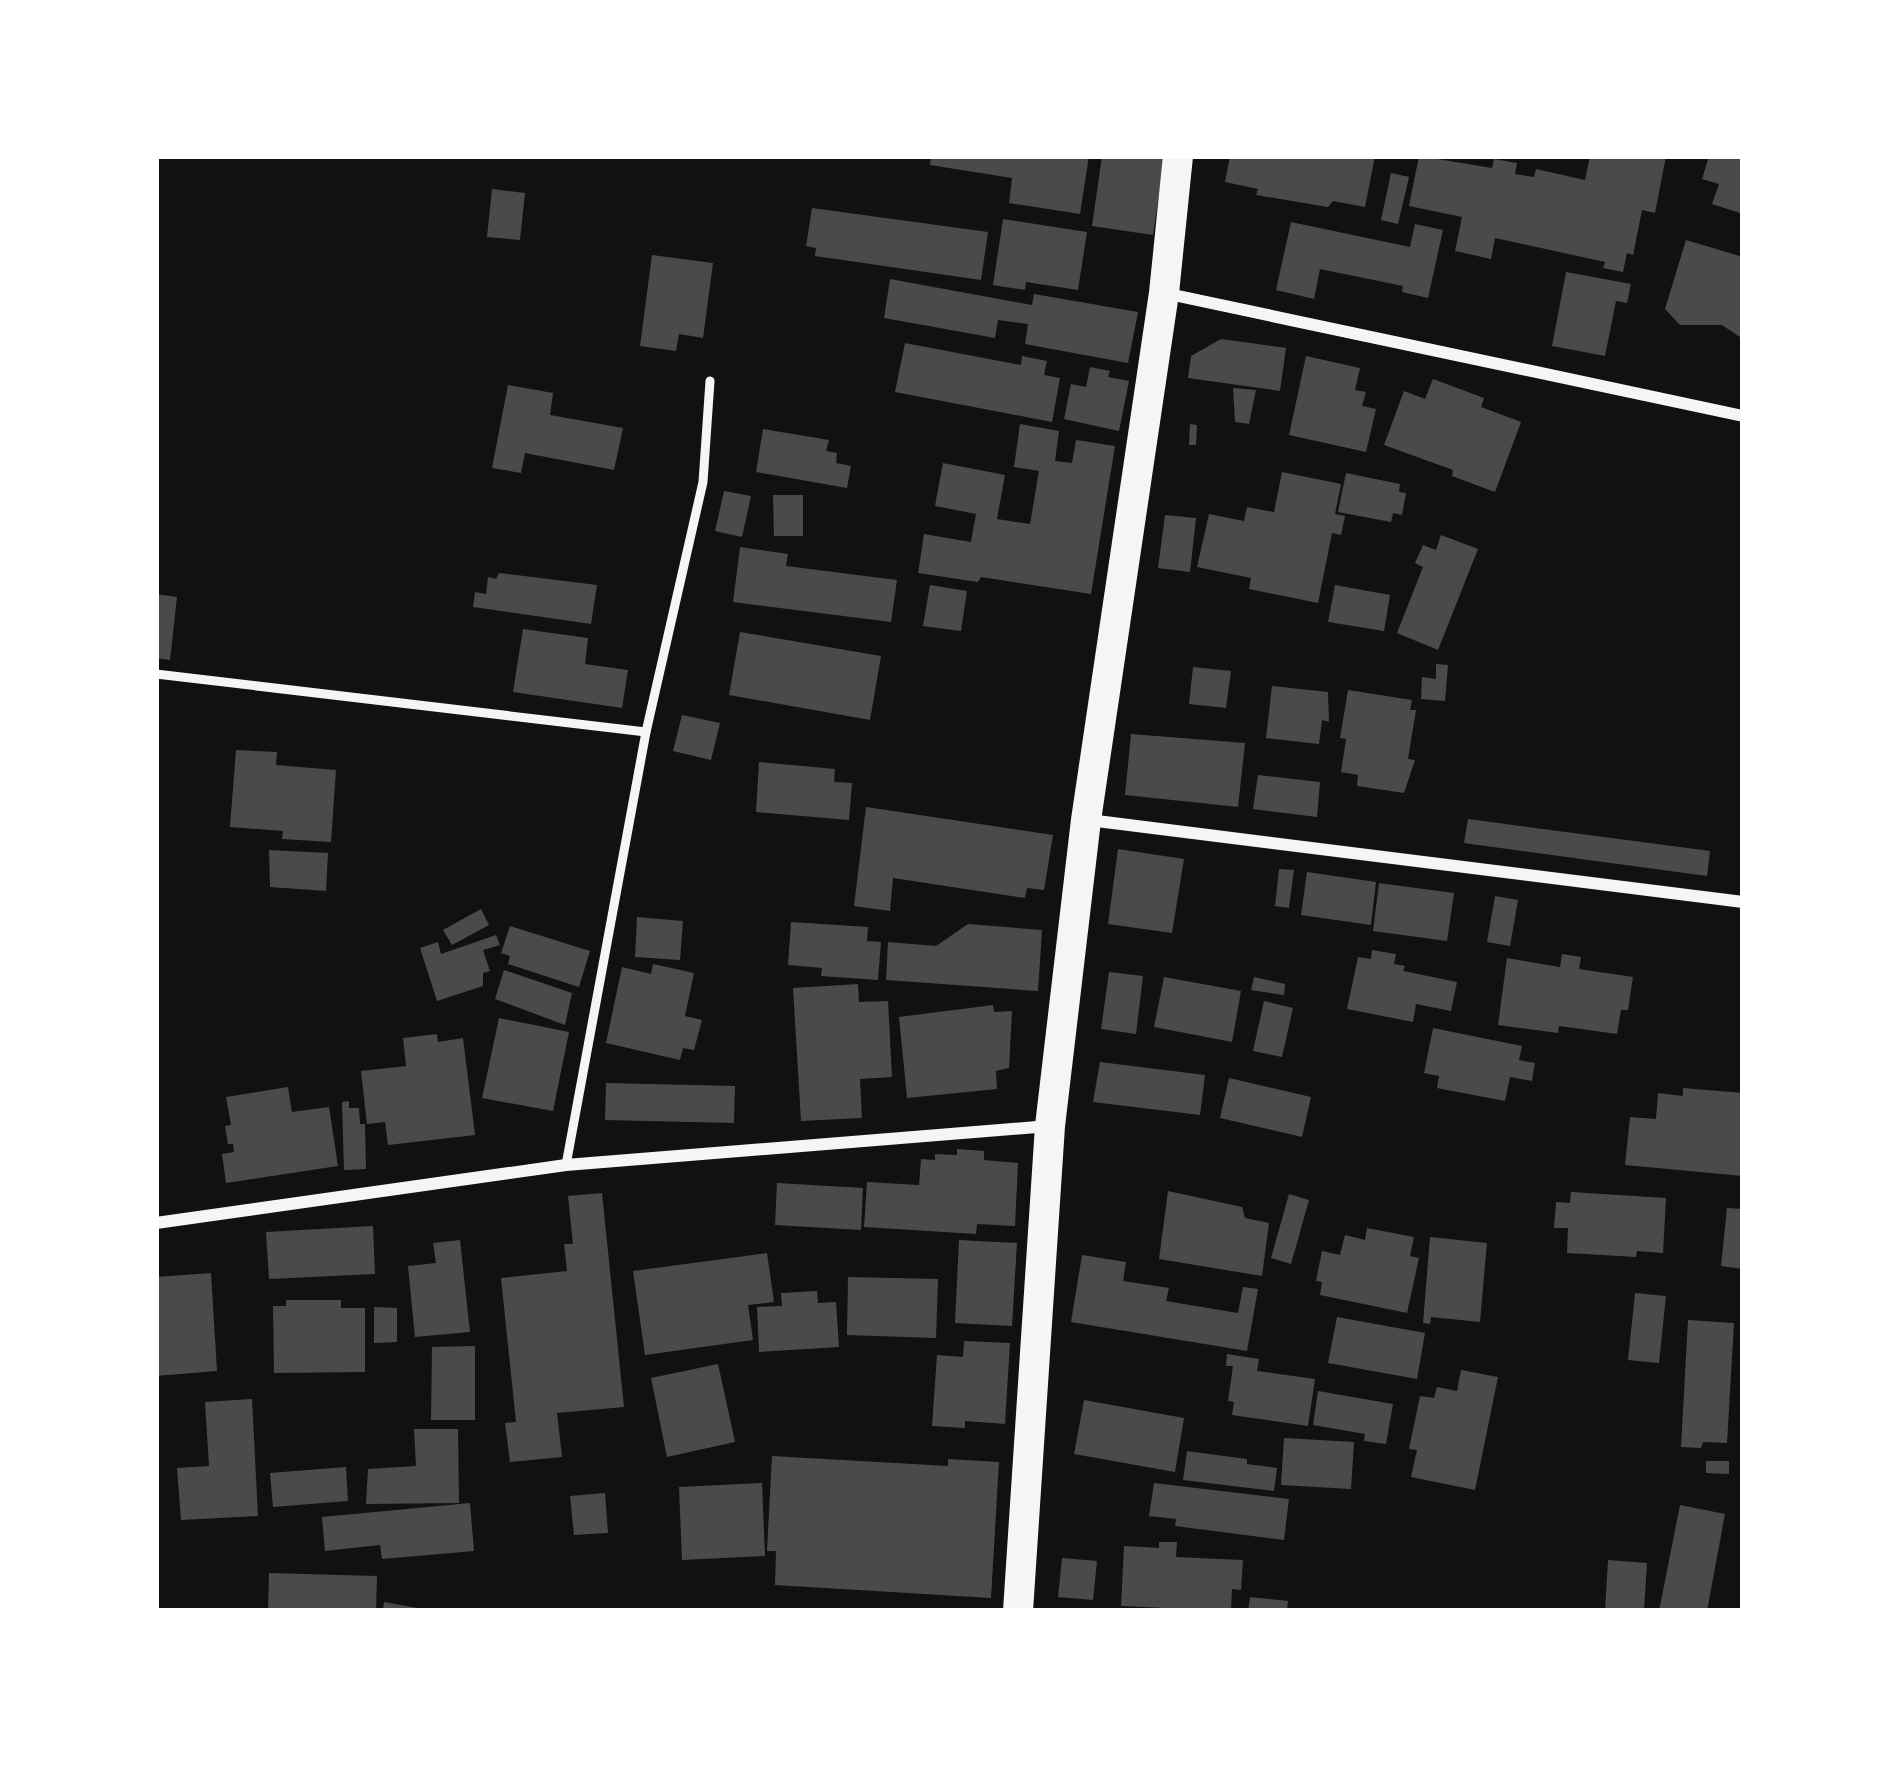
<svg xmlns="http://www.w3.org/2000/svg" width="1899" height="1767" font-family="'Source Serif 4',serif">
	<style>
		.building { fill: #4a4a4a }
		.lines { fill: none; stroke-linecap: round; stroke-linejoin: round }
		.service { stroke: #f5f5f5; stroke-width: 9 }
		.minor { stroke: #f5f5f5; stroke-width: 12 }
		.primary { stroke: #f5f5f5; stroke-width: 30 }
	</style>
	<rect width="100%" height="100%" fill="#111"/>
	<!-- building -->
	<g class="building">
		<polygon points="931,156 1089,156 1080,214 1009,203 1012,178 930,165"/>
		<polygon points="1102,156 1165,156 1153,235 1092,226"/>
		<polygon points="1230,156 1375,156 1365,207 1333,201 1328,207 1256,195 1258,189 1225,182"/>
		<polygon points="1419,156 1492,168 1494,159 1517,163 1515,174 1534,177 1536,169 1585,180 1590,156 1666,156 1655,213 1642,210 1633,255 1627,253 1623,272 1603,268 1605,262 1495,238 1491,259 1455,251 1462,217 1409,206"/>
		<polygon points="1709,156 1743,156 1743,214 1712,204 1719,184 1702,179"/>
		<polygon points="1391,173 1409,177 1398,224 1381,220"/>
		<polygon points="492,189 525,193 520,240 487,237"/>
		<polygon points="812,208 988,232 981,280 815,256 816,248 806,246"/>
		<polygon points="1003,219 1087,232 1078,290 1026,282 1025,290 993,285"/>
		<polygon points="1291,222 1410,247 1415,224 1443,230 1428,298 1402,292 1403,286 1320,269 1314,299 1276,290"/>
		<polygon points="1686,240 1743,257 1743,339 1722,325 1680,325 1665,309"/>
		<polygon points="652,255 713,263 703,338 679,334 676,351 640,346"/>
		<polygon points="1566,272 1631,284 1627,303 1616,301 1605,356 1552,346"/>
		<polygon points="890,279 1032,305 1034,294 1138,312 1128,363 1025,344 1028,324 998,320 995,338 884,318"/>
		<polygon points="1221,339 1286,348 1280,391 1188,378 1191,356"/>
		<polygon points="905,343 1021,365 1022,356 1047,361 1044,375 1060,378 1052,422 895,392"/>
		<polygon points="1306,356 1360,368 1355,390 1366,392 1362,406 1376,409 1366,452 1289,435"/>
		<polygon points="1090,367 1110,371 1108,377 1129,381 1119,431 1064,419 1071,384 1086,387"/>
		<polygon points="1433,379 1484,398 1481,407 1521,422 1495,492 1452,476 1453,470 1384,445 1404,391 1425,399"/>
		<polygon points="508,385 553,393 550,415 623,428 614,470 525,453 521,473 492,468"/>
		<polygon points="1233,388 1256,390 1249,424 1235,422"/>
		<polygon points="1020,424 1059,431 1055,461 1072,463 1076,440 1115,446 1091,594 981,577 978,582 918,573 924,534 971,542 976,514 935,506 943,463 1005,475 997,519 1030,524 1039,471 1014,467"/>
		<polygon points="1190,424 1197,425 1196,445 1189,445"/>
		<polygon points="763,429 829,440 826,451 837,453 836,463 851,466 847,488 756,472"/>
		<polygon points="1282,472 1341,484 1335,514 1345,516 1341,535 1332,533 1318,603 1249,589 1251,578 1197,567 1209,514 1244,521 1247,507 1274,512"/>
		<polygon points="1346,473 1400,484 1399,492 1406,493 1402,515 1393,513 1391,522 1338,512"/>
		<polygon points="724,491 751,496 742,537 715,531"/>
		<polygon points="773,495 803,495 803,536 774,536"/>
		<polygon points="1165,515 1196,518 1190,572 1158,568"/>
		<polygon points="1441,535 1478,549 1438,650 1397,633 1423,567 1415,563 1423,545 1436,550"/>
		<polygon points="740,547 788,554 786,566 897,580 891,622 733,602"/>
		<polygon points="499,573 597,585 591,624 473,607 475,592 486,594 488,577 496,579"/>
		<polygon points="930,585 967,591 961,631 923,626"/>
		<polygon points="1335,585 1390,595 1384,631 1328,622"/>
		<polygon points="156,594 177,597 170,660 156,658"/>
		<polygon points="523,629 588,638 585,664 628,670 622,708 513,692"/>
		<polygon points="740,632 881,656 870,720 729,695"/>
		<polygon points="1436,664 1448,665 1445,701 1421,699 1422,677 1436,679"/>
		<polygon points="1193,667 1231,671 1226,708 1189,704"/>
		<polygon points="1272,686 1328,692 1329,722 1322,720 1319,744 1266,738"/>
		<polygon points="1348,690 1412,700 1410,710 1416,710 1408,759 1415,760 1404,793 1357,786 1358,775 1341,772 1346,739 1340,738"/>
		<polygon points="682,715 720,723 711,760 673,751"/>
		<polygon points="1131,734 1245,743 1238,807 1125,795"/>
		<polygon points="236,750 277,752 276,765 336,770 331,842 282,839 283,831 230,827"/>
		<polygon points="759,762 835,769 834,782 852,783 849,820 756,812"/>
		<polygon points="1258,775 1320,782 1317,817 1253,809"/>
		<polygon points="866,807 1053,835 1044,890 1027,888 1025,898 893,878 890,911 854,906"/>
		<polygon points="1468,819 1710,851 1707,876 1464,843"/>
		<polygon points="1118,849 1184,859 1172,933 1108,924"/>
		<polygon points="269,850 328,853 326,891 270,887"/>
		<polygon points="1279,869 1294,870 1289,908 1275,906"/>
		<polygon points="1307,872 1376,882 1371,925 1301,915"/>
		<polygon points="1379,883 1454,893 1447,941 1373,931"/>
		<polygon points="1495,896 1518,900 1510,946 1487,942"/>
		<polygon points="481,909 489,925 452,945 443,930"/>
		<polygon points="637,917 683,921 680,960 635,957"/>
		<polygon points="791,922 868,927 867,941 881,942 878,980 821,976 822,968 788,965"/>
		<polygon points="968,924 1042,930 1038,991 886,980 888,942 936,946"/>
		<polygon points="510,926 590,951 579,987 508,964 510,956 501,953"/>
		<polygon points="496,935 500,945 483,950 490,971 483,973 483,986 437,1001 420,948 438,942 441,954"/>
		<polygon points="1372,950 1396,954 1394,964 1405,966 1403,971 1457,982 1451,1011 1416,1004 1413,1022 1347,1009 1358,957 1371,959"/>
		<polygon points="1562,954 1581,957 1579,969 1633,977 1628,1010 1621,1010 1617,1034 1559,1026 1558,1033 1498,1025 1507,958 1560,967"/>
		<polygon points="653,964 694,973 685,1016 702,1020 694,1050 683,1048 680,1060 606,1043 622,967 651,974"/>
		<polygon points="504,970 572,993 565,1025 495,999"/>
		<polygon points="1109,972 1143,976 1136,1034 1101,1029"/>
		<polygon points="1164,977 1241,991 1232,1042 1154,1027"/>
		<polygon points="1254,977 1285,984 1284,995 1251,990"/>
		<polygon points="858,984 859,1002 888,1001 892,1077 860,1079 862,1118 801,1121 793,988"/>
		<polygon points="1264,1001 1293,1008 1282,1057 1253,1051"/>
		<polygon points="993,1005 994,1012 1012,1011 1009,1068 996,1071 997,1089 907,1098 899,1017"/>
		<polygon points="499,1018 569,1032 553,1111 482,1098"/>
		<polygon points="1433,1028 1522,1046 1519,1060 1535,1063 1532,1081 1510,1077 1505,1101 1437,1088 1439,1076 1424,1073"/>
		<polygon points="437,1034 438,1042 463,1038 475,1135 388,1145 385,1122 367,1124 361,1071 406,1066 403,1038"/>
		<polygon points="1100,1062 1205,1075 1200,1115 1093,1102"/>
		<polygon points="1229,1078 1311,1097 1302,1137 1220,1118"/>
		<polygon points="606,1083 735,1086 734,1123 605,1120"/>
		<polygon points="288,1087 292,1112 329,1107 338,1166 226,1183 222,1154 234,1152 233,1144 228,1144 225,1126 231,1125 226,1097"/>
		<polygon points="1683,1088 1743,1093 1743,1176 1625,1165 1630,1117 1656,1119 1658,1093 1683,1096"/>
		<polygon points="349,1101 349,1108 359,1108 360,1124 365,1124 366,1169 344,1170 342,1102"/>
		<polygon points="957,1149 984,1151 984,1160 1018,1163 1015,1226 977,1224 976,1234 864,1227 867,1182 919,1185 921,1159 935,1160 935,1154 957,1155"/>
		<polygon points="777,1183 863,1188 861,1230 775,1225"/>
		<polygon points="1168,1191 1242,1207 1245,1218 1269,1223 1262,1276 1159,1259"/>
		<polygon points="1571,1192 1666,1198 1663,1253 1637,1251 1636,1257 1567,1253 1568,1228 1554,1228 1556,1202 1570,1203"/>
		<polygon points="602,1193 624,1407 557,1413 562,1457 510,1462 505,1423 516,1422 501,1278 567,1271 564,1244 573,1244 568,1196"/>
		<polygon points="1289,1194 1309,1200 1291,1264 1271,1258"/>
		<polygon points="1727,1208 1743,1209 1743,1269 1721,1266"/>
		<polygon points="373,1226 375,1274 269,1279 266,1232"/>
		<polygon points="1367,1228 1414,1237 1410,1256 1419,1258 1407,1313 1320,1295 1322,1282 1316,1281 1322,1251 1340,1255 1345,1235 1365,1240"/>
		<polygon points="1430,1237 1487,1243 1480,1322 1431,1317 1430,1324 1423,1323"/>
		<polygon points="460,1240 470,1332 415,1337 408,1266 436,1263 433,1243"/>
		<polygon points="959,1240 1017,1243 1012,1326 955,1323"/>
		<polygon points="767,1253 774,1302 748,1305 753,1340 645,1355 633,1271"/>
		<polygon points="1082,1255 1126,1262 1123,1281 1169,1288 1166,1301 1238,1313 1243,1287 1258,1289 1247,1351 1071,1322"/>
		<polygon points="211,1273 217,1371 156,1376 156,1277"/>
		<polygon points="848,1277 938,1279 936,1338 847,1335"/>
		<polygon points="817,1291 818,1303 836,1302 839,1347 759,1352 757,1307 782,1306 781,1293"/>
		<polygon points="1635,1293 1666,1296 1659,1363 1628,1360"/>
		<polygon points="286,1300 341,1300 341,1308 365,1308 365,1372 274,1373 273,1306 286,1306"/>
		<polygon points="374,1307 397,1308 397,1342 374,1343"/>
		<polygon points="1337,1317 1425,1333 1417,1379 1328,1363"/>
		<polygon points="1688,1320 1734,1323 1727,1443 1703,1442 1701,1448 1681,1447"/>
		<polygon points="964,1341 1010,1343 1005,1424 965,1421 965,1428 932,1426 937,1355 963,1357"/>
		<polygon points="475,1346 475,1420 431,1420 432,1347"/>
		<polygon points="1227,1354 1259,1359 1257,1371 1315,1379 1308,1426 1232,1415 1234,1402 1228,1401 1233,1366 1226,1366"/>
		<polygon points="718,1364 735,1442 667,1457 651,1378"/>
		<polygon points="1461,1370 1498,1377 1475,1490 1411,1477 1417,1450 1409,1449 1420,1396 1434,1398 1437,1387 1457,1391"/>
		<polygon points="1318,1391 1393,1404 1386,1444 1364,1441 1365,1434 1313,1425"/>
		<polygon points="252,1399 258,1516 181,1520 177,1468 209,1466 205,1402"/>
		<polygon points="1084,1400 1184,1418 1175,1472 1074,1454"/>
		<polygon points="414,1429 458,1429 459,1503 366,1504 368,1469 416,1466"/>
		<polygon points="1284,1438 1354,1442 1351,1489 1281,1485"/>
		<polygon points="1187,1451 1247,1459 1247,1464 1277,1468 1274,1491 1183,1480"/>
		<polygon points="772,1456 948,1466 948,1459 999,1462 991,1598 775,1585 776,1551 767,1551"/>
		<polygon points="1706,1461 1729,1461 1729,1474 1706,1473"/>
		<polygon points="346,1467 348,1501 273,1507 270,1473"/>
		<polygon points="762,1483 765,1556 682,1560 679,1487"/>
		<polygon points="1154,1483 1289,1499 1284,1540 1175,1526 1176,1519 1149,1516"/>
		<polygon points="605,1493 608,1533 574,1535 570,1496"/>
		<polygon points="470,1503 474,1551 382,1559 380,1545 325,1551 322,1517"/>
		<polygon points="1680,1505 1725,1514 1707,1611 1659,1611"/>
		<polygon points="1159,1542 1177,1542 1176,1557 1243,1560 1241,1590 1232,1589 1231,1611 1121,1606 1124,1546 1159,1548"/>
		<polygon points="1062,1558 1097,1561 1093,1600 1058,1597"/>
		<polygon points="1608,1560 1647,1563 1644,1611 1605,1611"/>
		<polygon points="269,1573 377,1576 376,1611 268,1611"/>
		<polygon points="1250,1597 1288,1601 1287,1611 1248,1611"/>
		<polygon points="384,1602 423,1609 423,1611 383,1611"/>
	</g>
	<g class="lines">
		<!-- service -->
		<g class="service">
			<polyline points="156,674 646,732"/>
			<polyline points="566,1165 646,732 703,482 710,381"/>
		</g>
		<!-- minor -->
		<g class="minor">
			<polyline points="1164,293 1743,416"/>
			<polyline points="1089,820 1743,902"/>
			<polyline points="156,1223 566,1165 1049,1126"/>
		</g>
		<!-- primary -->
		<polyline class="primary" points="1018,1611 1050,1126 1086,820 1164,293 1178,156"/>
	</g>
	<!-- border -->
	<rect width="1899" height="1767" fill="none" stroke="#ffffff" stroke-width="318"/>
</svg>
